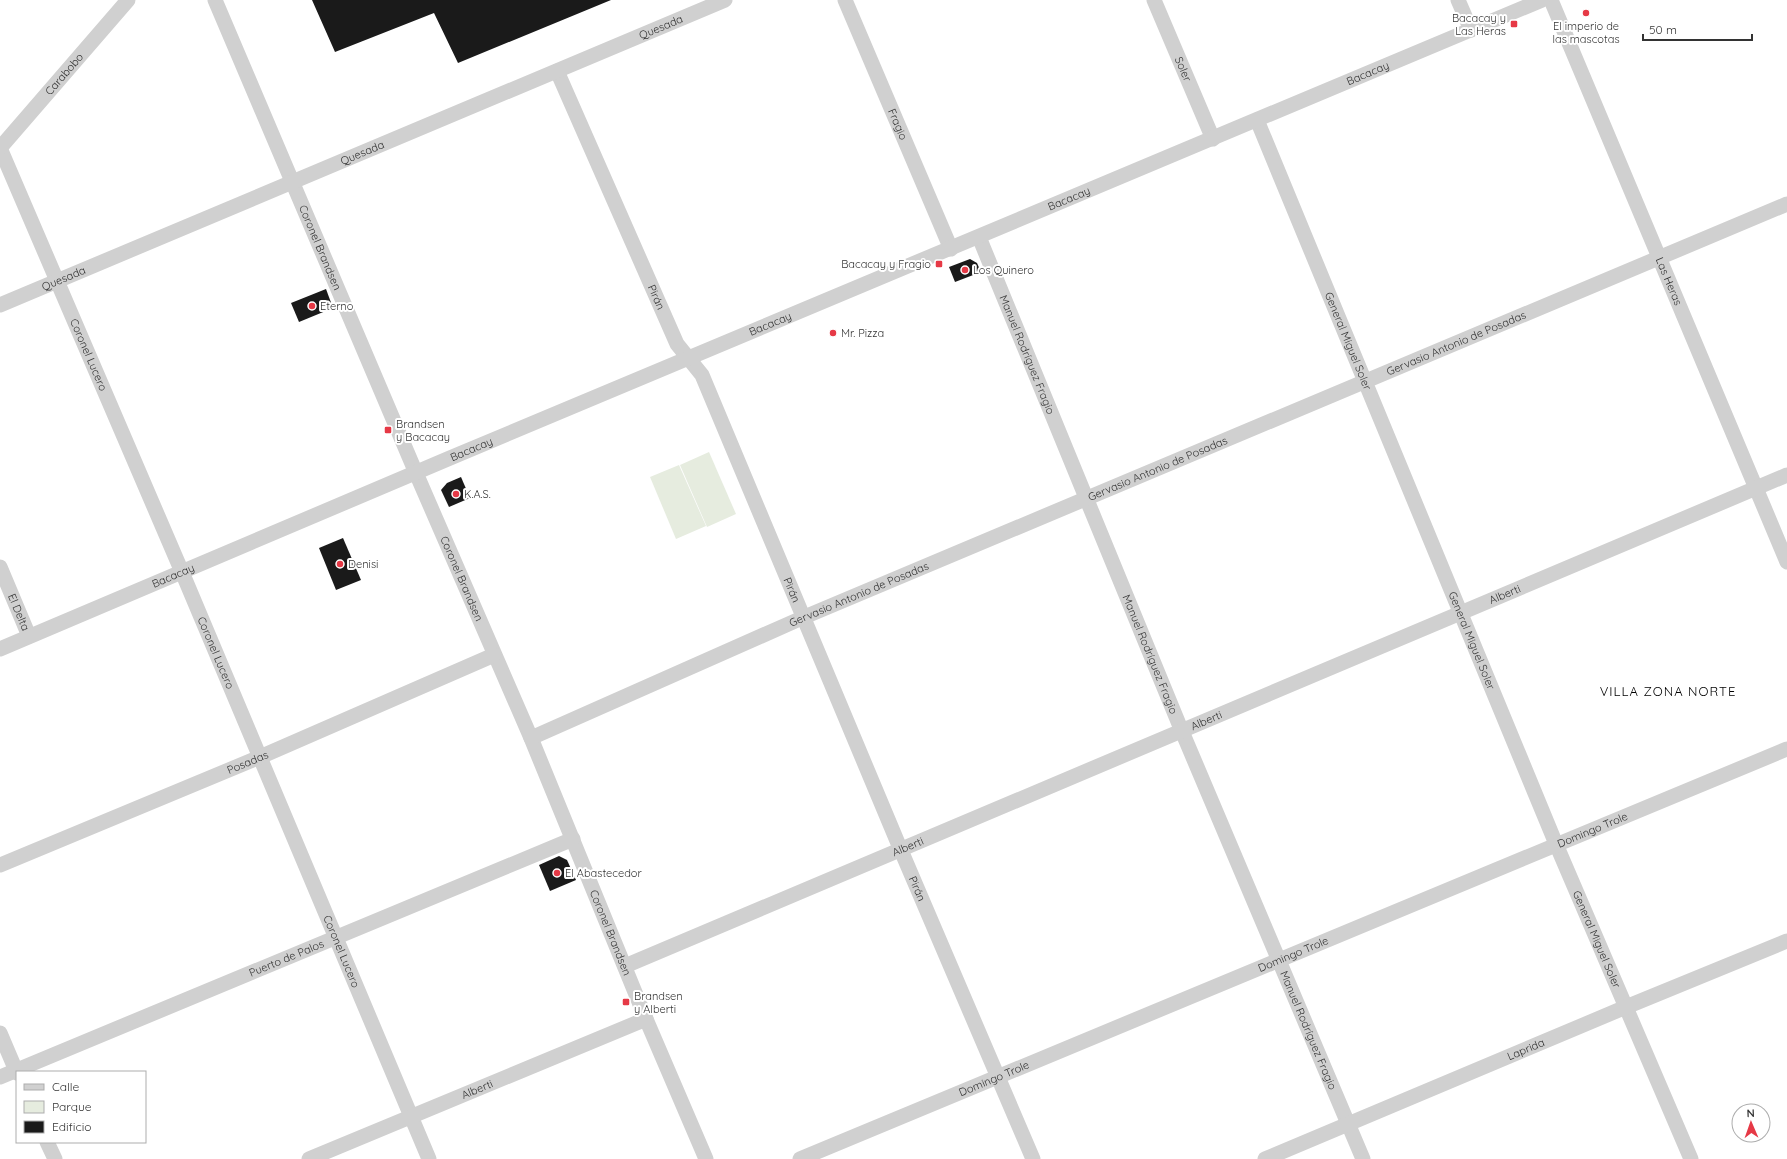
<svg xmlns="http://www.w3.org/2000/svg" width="1787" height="1159" font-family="Quicksand,sans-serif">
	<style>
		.green { fill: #e6ecdf }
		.building { fill: #1a1a1a }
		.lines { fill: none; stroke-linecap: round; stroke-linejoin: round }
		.minor { stroke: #d0d0d0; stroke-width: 15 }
		.poi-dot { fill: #e63946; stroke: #fff; stroke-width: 1.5 }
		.labels { text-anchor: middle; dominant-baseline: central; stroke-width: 4; stroke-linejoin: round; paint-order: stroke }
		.poi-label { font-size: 11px; fill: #333; stroke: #fff; text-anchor: start }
		.street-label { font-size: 11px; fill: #333; stroke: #fff }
		.quarter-label { font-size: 13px; letter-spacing: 1px; fill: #000; stroke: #fff }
	</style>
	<rect width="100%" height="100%" fill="#fff"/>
	<!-- green -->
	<g class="green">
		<polygon points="709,452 736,514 707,527 680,465"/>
		<polygon points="679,465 706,526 676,539 650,477"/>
	</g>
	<!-- building -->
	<g class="building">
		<polygon points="312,0 611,0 458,63 434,13 335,52"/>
		<polygon points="970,259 977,263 981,272 955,282 949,267"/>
		<polygon points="326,289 333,308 299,322 291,303"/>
		<polygon points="461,477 470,498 449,507 441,490 447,483"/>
		<polygon points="343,538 361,580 336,590 319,548"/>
		<polygon points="559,856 567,860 576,880 550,891 539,865"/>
	</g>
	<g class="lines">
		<!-- minor -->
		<g class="minor">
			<path id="s1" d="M215 0 416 473 531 738 646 1019 706 1159"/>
			<path id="s2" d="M845 0 951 249"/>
			<path id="s3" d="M1154 0 1213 139"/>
			<polyline points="1458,0 1471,30"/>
			<path id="s4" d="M1551 0 1787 562"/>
			<path id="s5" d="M557 71 677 344 702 375 900 848 1033 1159"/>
			<path id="s6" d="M1257 120 1556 844 1691 1159"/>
			<path id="s7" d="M0 148 182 572 429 1159"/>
			<path id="s8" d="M0 148 128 0"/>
			<path id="s9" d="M979 237 1181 729 1363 1159"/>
			<path id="s10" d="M0 305 725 0"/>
			<path id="s11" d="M0 567 29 636"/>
			<path id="s12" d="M0 649 450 458 1542 0"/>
			<path id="s13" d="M531 738 802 618 1787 204"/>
			<path id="s14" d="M0 865 260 757 494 655"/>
			<path id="s15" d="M625 966 1787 475"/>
			<polyline points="0,1033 17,1073"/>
			<path id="s16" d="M0 1077 573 839"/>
			<polyline points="47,1142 55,1159"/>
			<path id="s17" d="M309 1159 646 1019"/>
			<path id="s18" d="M800 1159 1787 749"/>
			<path id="s19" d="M1265 1159 1626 1007 1787 941"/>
		</g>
	</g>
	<!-- markers -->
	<g class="poi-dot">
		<circle cx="1586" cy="13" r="4"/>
		<rect x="1510" y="20" width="8" height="8" rx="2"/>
		<rect x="935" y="260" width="8" height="8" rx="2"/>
		<circle cx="965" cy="270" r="4"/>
		<circle cx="312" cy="306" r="4"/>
		<circle cx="833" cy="333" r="4"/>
		<rect x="384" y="426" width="8" height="8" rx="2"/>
		<circle cx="456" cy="494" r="4"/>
		<circle cx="340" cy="564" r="4"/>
		<circle cx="557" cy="873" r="4"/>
		<rect x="622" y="998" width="8" height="8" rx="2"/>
	</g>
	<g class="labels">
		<!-- poi labels -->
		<g class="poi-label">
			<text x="1506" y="18" text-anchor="end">Bacacay y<tspan x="1506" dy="13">Las Heras</tspan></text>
			<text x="1586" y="26" text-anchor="middle">El imperio de<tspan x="1586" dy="13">las mascotas</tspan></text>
			<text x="931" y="264" text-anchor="end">Bacacay y Fragio</text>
			<text x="973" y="270">Los Quinero</text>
			<text x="320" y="306">Eterno</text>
			<text x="841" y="333">Mr. Pizza</text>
			<text x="396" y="424">Brandsen<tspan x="396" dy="13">y Bacacay</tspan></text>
			<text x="464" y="494">K.A.S.</text>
			<text x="348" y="564">Denisi</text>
			<text x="565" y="873">El Abastecedor</text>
			<text x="634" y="996">Brandsen<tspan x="634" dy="13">y Alberti</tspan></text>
		</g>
		<!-- street labels -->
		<g class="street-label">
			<text stroke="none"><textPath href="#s10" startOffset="717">Quesada</textPath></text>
			<text stroke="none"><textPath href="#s3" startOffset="75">Soler</textPath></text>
			<text stroke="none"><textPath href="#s12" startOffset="1484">Bacacay</textPath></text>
			<text stroke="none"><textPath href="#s8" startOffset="98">Carabobo</textPath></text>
			<text stroke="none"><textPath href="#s2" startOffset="135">Fragio</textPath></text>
			<text stroke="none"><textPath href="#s10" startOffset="393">Quesada</textPath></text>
			<text stroke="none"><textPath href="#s12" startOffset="1160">Bacacay</textPath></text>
			<text stroke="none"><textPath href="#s1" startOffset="269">Coronel Brandsen</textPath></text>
			<text stroke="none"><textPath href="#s10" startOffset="69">Quesada</textPath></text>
			<text stroke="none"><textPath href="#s4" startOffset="305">Las Heras</textPath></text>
			<text stroke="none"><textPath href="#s5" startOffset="247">Pirán</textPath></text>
			<text stroke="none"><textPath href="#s12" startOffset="836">Bacacay</textPath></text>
			<text stroke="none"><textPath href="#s6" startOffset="239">General Miguel Soler</textPath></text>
			<text stroke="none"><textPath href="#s13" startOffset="1006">Gervasio Antonio de Posadas</textPath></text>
			<text stroke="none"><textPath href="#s7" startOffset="225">Coronel Lucero</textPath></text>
			<text stroke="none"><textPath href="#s9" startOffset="127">Manuel Rodríguez Fragio</textPath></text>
			<text stroke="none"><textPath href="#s12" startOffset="512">Bacacay</textPath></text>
			<text stroke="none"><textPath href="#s13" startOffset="682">Gervasio Antonio de Posadas</textPath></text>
			<text stroke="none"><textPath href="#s12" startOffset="188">Bacacay</textPath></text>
			<text stroke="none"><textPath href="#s1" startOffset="629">Coronel Brandsen</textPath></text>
			<text stroke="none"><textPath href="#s5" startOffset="571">Pirán</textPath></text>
			<text stroke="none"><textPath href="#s13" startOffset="358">Gervasio Antonio de Posadas</textPath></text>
			<text stroke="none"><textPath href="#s15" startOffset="955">Alberti</textPath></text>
			<text stroke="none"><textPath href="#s11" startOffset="49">El Delta</textPath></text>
			<text stroke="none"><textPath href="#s6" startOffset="563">General Miguel Soler</textPath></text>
			<text stroke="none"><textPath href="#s7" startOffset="549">Coronel Lucero</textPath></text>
			<text stroke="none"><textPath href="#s9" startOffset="451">Manuel Rodríguez Fragio</textPath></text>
			<text stroke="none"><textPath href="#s15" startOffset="631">Alberti</textPath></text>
			<text stroke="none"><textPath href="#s14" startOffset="268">Posadas</textPath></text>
			<text stroke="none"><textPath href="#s18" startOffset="858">Domingo Trole</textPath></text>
			<text stroke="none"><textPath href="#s15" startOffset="307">Alberti</textPath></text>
			<text stroke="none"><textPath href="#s5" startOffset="895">Pirán</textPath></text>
			<text stroke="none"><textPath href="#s1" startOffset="1013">Coronel Brandsen</textPath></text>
			<text stroke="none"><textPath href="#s6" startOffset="887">General Miguel Soler</textPath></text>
			<text stroke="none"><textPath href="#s7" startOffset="873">Coronel Lucero</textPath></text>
			<text stroke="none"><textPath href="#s18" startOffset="534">Domingo Trole</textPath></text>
			<text stroke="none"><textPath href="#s16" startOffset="310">Puerto de Palos</textPath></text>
			<text stroke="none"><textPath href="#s9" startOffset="859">Manuel Rodríguez Fragio</textPath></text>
			<text stroke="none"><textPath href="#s19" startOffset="283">Laprida</textPath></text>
			<text stroke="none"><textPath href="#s18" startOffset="210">Domingo Trole</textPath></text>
			<text stroke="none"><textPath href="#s17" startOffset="182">Alberti</textPath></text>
		</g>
		<!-- quarter labels -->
		<g class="quarter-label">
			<text x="1668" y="691">VILLA ZONA NORTE</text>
		</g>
	</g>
	<!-- legend -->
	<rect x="16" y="1071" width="130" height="72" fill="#ffffff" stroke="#adadad"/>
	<rect x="24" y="1084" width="20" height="6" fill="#d0d0d0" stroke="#adadad"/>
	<text x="52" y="1091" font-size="12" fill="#333333">Calle</text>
	<rect x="24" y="1101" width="20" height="12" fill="#e6ecdf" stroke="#adadad"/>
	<text x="52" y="1111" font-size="12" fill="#333333">Parque</text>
	<rect x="24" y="1121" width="20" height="12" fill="#1a1a1a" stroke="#adadad"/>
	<text x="52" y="1131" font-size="12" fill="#333333">Edificio</text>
	<!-- north arrow -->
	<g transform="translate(1751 1123) rotate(358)"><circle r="19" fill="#ffffff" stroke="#adadad"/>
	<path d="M0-3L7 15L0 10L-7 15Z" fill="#e63946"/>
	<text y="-6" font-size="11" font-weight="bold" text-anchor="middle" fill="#333333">N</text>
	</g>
	<!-- scale -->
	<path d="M1643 34v6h109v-6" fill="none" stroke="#333333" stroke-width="2"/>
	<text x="1649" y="34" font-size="12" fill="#333333" stroke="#ffffff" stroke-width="3" paint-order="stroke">50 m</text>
</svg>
